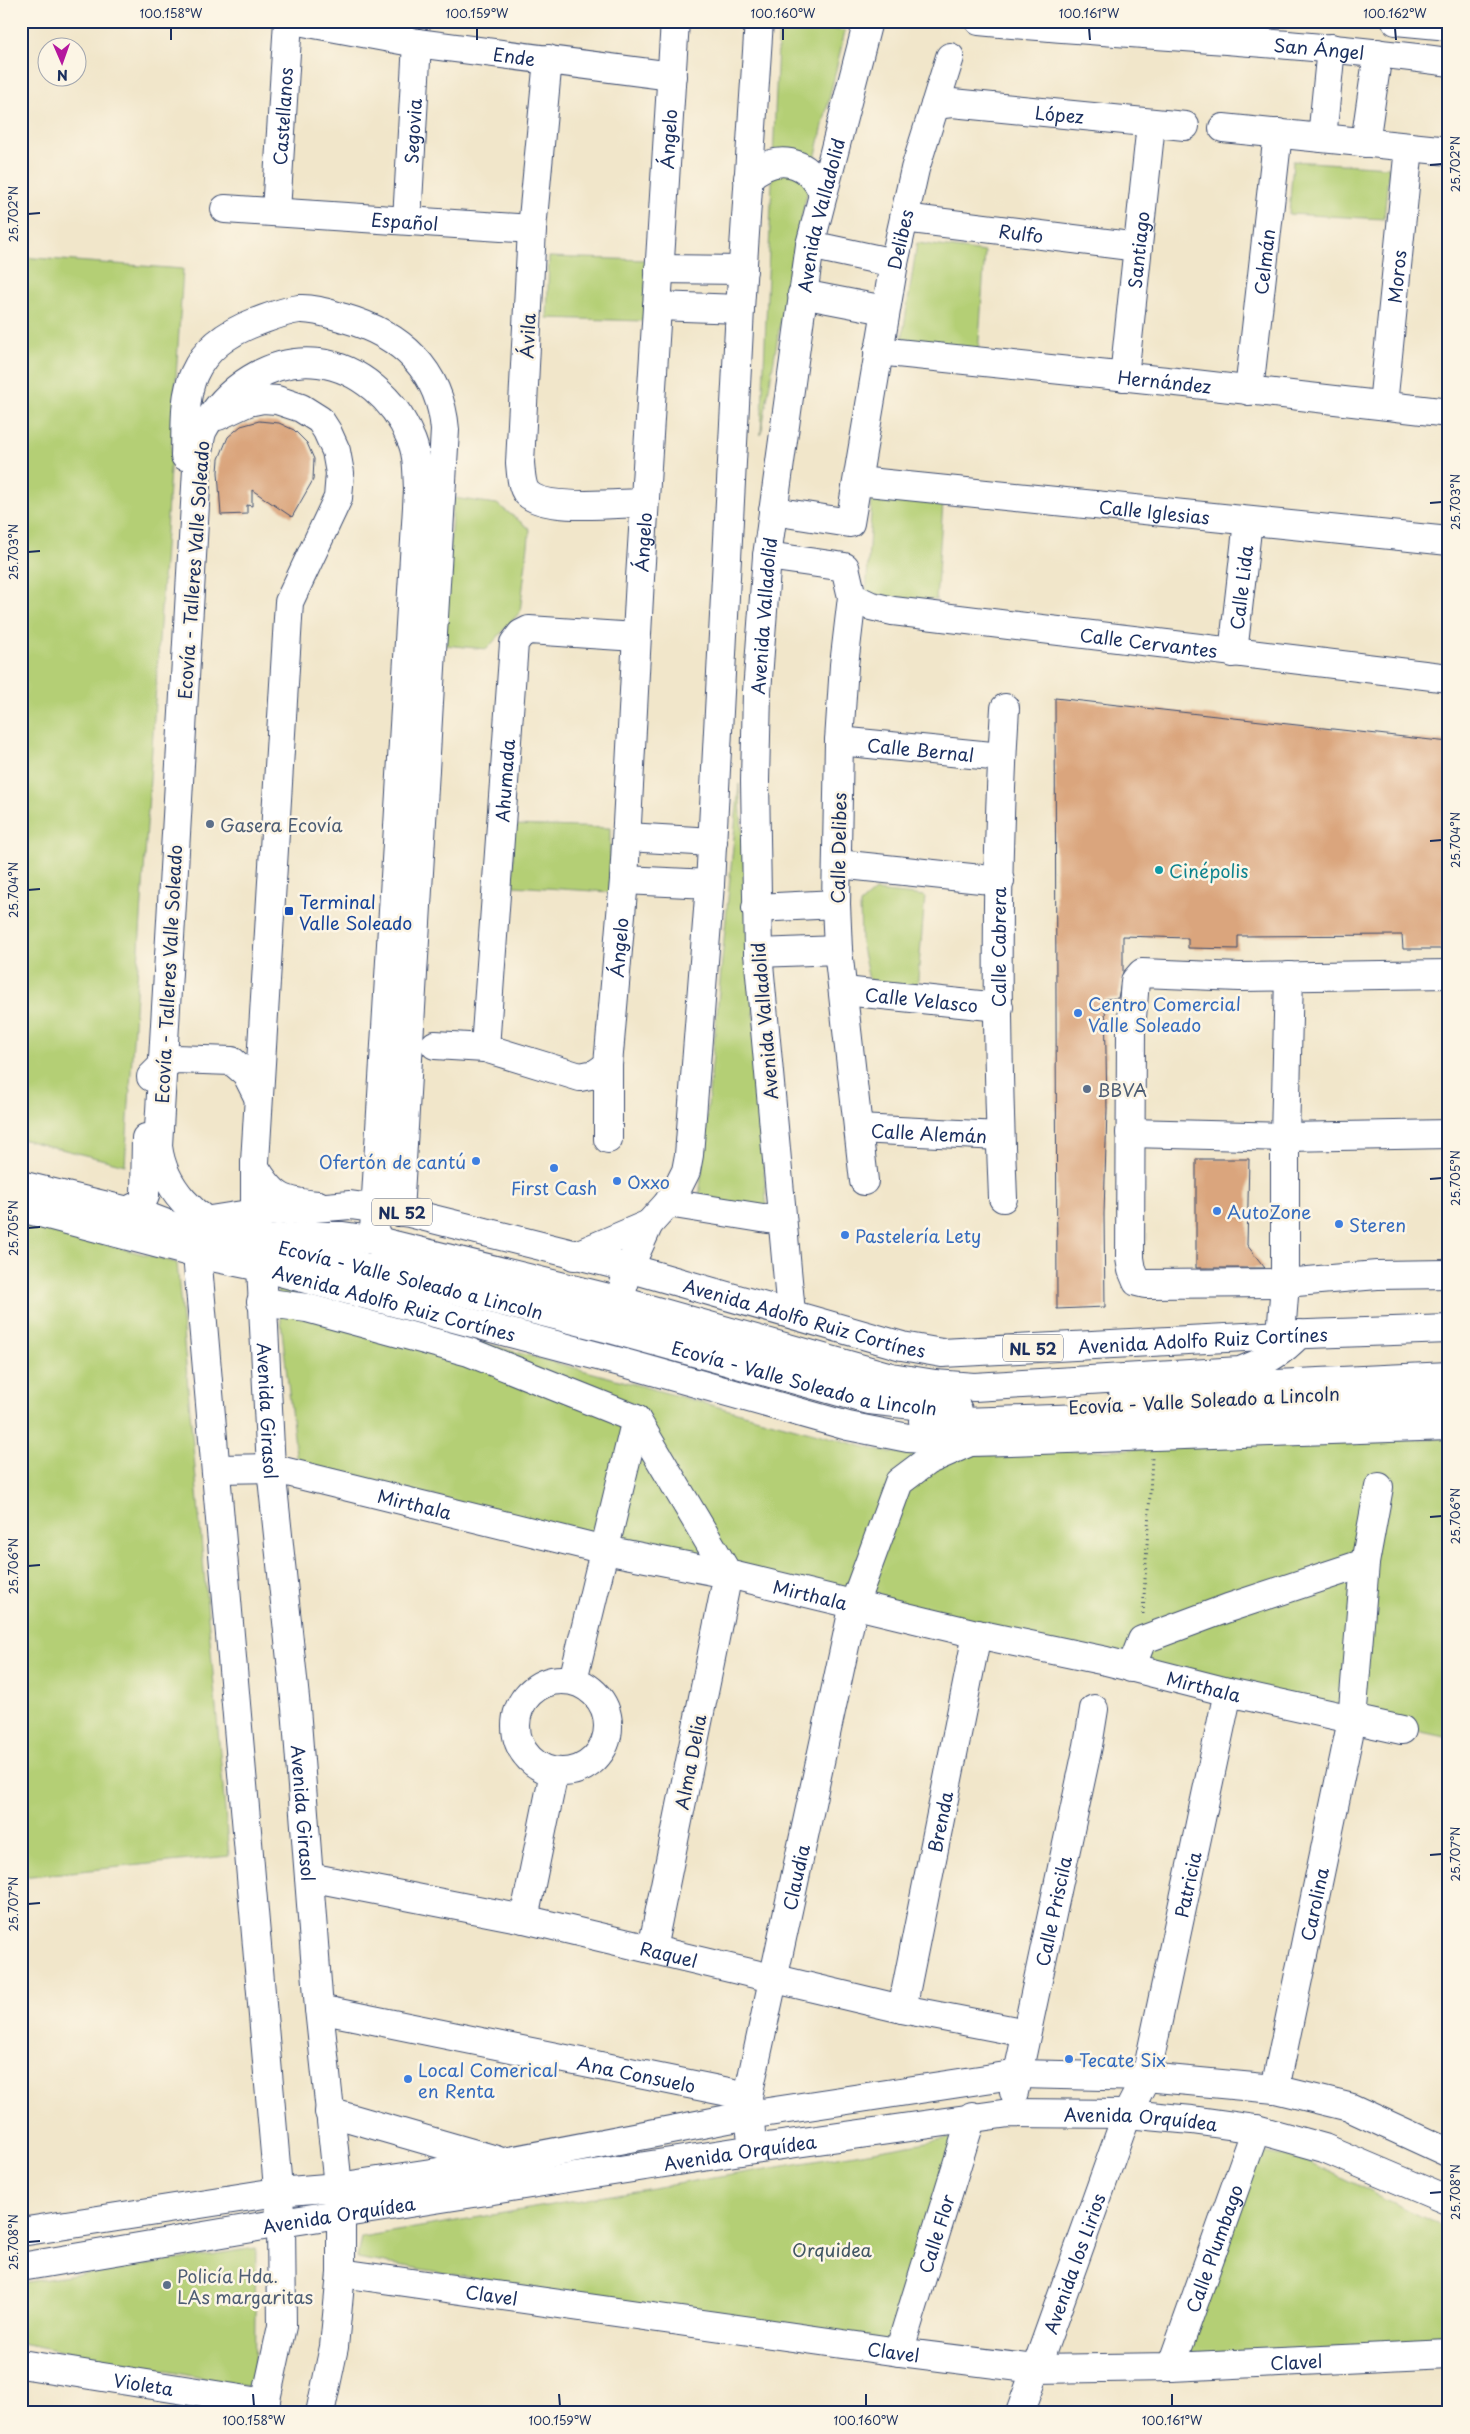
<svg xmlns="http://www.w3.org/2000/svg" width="1470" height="2434" font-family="'Playpen Sans',sans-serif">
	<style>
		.green { fill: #b4cf75; stroke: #687f6a }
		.building { fill: #daa57d }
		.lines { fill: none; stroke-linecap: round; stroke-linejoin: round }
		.minor-casing { stroke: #3b4a6e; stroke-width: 30 }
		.major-casing { stroke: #3b4a6e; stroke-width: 30 }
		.path { stroke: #3b4a6e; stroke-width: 3; stroke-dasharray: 1 4; stroke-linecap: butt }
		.minor { stroke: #fff; stroke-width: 28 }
		.major { stroke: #fff; stroke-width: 28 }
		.ticks { fill: none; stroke: #1b2f5e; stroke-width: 2 }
		.service-dot { fill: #5c6f8a; stroke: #fcf5e5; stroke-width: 2 }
		.culture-dot { fill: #0f9aa8; stroke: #fcf5e5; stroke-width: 2 }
		.transit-dot { fill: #1a4fb4; stroke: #fcf5e5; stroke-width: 2 }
		.shop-dot { fill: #3f7fe0; stroke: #fcf5e5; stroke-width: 2 }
		.labels { text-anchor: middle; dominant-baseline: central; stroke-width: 5; stroke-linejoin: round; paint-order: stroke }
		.shield { fill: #fcf5e5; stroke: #5e6a86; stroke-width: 1 }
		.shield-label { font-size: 16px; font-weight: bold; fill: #1b2f5e }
		.street-label { font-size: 18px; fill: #1b2f5e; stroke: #fcf5e5 }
		.service-label { font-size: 18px; fill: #4e5e75; stroke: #fcf5e5; text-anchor: start }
		.culture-label { font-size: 18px; fill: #0d838f; stroke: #fcf5e5; text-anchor: start }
		.transit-label { font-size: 18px; fill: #164399; stroke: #fcf5e5; text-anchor: start }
		.shop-label { font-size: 18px; fill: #366cbe; stroke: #fcf5e5; text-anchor: start }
		.park-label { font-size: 18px; fill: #415764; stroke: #fcf5e5 }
		.neatline { fill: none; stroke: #1b2f5e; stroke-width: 2 }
		.ticks-label { font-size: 12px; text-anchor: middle; fill: #1b2f5e }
	</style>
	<rect width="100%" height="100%" fill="#fcf5e5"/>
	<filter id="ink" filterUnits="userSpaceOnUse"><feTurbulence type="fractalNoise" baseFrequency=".02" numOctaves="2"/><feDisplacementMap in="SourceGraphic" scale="10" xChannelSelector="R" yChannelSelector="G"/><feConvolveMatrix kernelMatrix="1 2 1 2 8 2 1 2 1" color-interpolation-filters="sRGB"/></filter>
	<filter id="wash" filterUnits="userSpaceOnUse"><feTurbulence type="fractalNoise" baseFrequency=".0096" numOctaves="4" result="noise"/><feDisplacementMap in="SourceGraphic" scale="20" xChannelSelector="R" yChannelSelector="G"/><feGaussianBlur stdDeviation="1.12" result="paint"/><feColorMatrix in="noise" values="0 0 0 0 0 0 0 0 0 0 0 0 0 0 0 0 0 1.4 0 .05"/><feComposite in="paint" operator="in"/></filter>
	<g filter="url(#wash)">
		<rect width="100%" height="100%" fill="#f1e6ca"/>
		<!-- green -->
		<g class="green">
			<polygon points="779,21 845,31 790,266 761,435"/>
			<polygon points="1293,161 1389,167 1384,219 1289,214"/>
			<polygon points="917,243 985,252 978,355 901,347"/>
			<polygon points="21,257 183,269 125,1165 21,1139"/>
			<polygon points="549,257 647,260 643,321 547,318"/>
			<polygon points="872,497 943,503 936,600 866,596"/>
			<polygon points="453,498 497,504 530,529 520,612 487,649 444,645"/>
			<polygon points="739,784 767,1214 699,1199"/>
			<polygon points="513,825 610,828 610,892 513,886"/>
			<polygon points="875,891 925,896 917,990 869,980 861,943 860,904"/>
			<polygon points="21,1222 177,1263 229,1856 21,1877"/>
			<polygon points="277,1287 880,1451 934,1456 1449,1438 1449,1738 1317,1709 297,1463"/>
			<polygon points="969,2135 891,2350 357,2258 361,2237"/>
			<polygon points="1257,2151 1310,2162 1449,2230 1449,2341 1182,2360"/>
			<polygon points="256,2248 254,2388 21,2343 21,2283"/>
		</g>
		<g id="blocks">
			<!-- building -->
			<g class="building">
				<polygon points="259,421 279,423 294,430 307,443 314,459 313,480 292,517 252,490 252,506 247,505 247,514 221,515 218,472 219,459 223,449 228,437 235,431 241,426"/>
				<polygon points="1055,698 1449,742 1449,949 1403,949 1402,935 1238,936 1238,949 1188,948 1188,938 1123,936 1123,972 1118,998 1105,999 1107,1109 1104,1214 1105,1307 1057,1309"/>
				<polygon points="1196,1159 1249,1159 1247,1245 1265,1268 1196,1268"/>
			</g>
		</g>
	</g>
	<g filter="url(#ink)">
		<use href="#blocks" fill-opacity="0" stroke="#3b4a6e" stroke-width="1"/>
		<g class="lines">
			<!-- minor casing -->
			<g class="minor-casing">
				<g id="minor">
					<path id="s1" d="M298 21 417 43 672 76"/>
					<path id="s2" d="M979 21C1136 36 1293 41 1449 62"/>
					<polyline points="1396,21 1449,26"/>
					<path d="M548 59 532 229 520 463C521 472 521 486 527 493 545 512 618 503 644 503"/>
					<path id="s3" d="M935 105 952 103 1185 126"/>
					<polyline points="1223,128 1449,151"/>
					<polyline points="1322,138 1331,48"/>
					<polyline points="1365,143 1378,53"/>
					<path d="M748 178C776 152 808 159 823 193"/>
					<path id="s4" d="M225 209 532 229"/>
					<path id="s5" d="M276 211 288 21"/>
					<path id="s6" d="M904 218 1138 247"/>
					<path id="s7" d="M407 220 417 43"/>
					<polyline points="810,245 894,263"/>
					<polyline points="659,269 743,270"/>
					<polyline points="802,294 885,310"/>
					<polyline points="657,306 740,309"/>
					<path id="s8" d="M878 351 1186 383 1449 413"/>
					<path id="s9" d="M1124 377 1151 124"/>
					<path id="s10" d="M1249 391 1278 133"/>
					<path id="s11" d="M1383 405 1409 147"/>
					<path id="s12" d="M218 416 248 402 263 399 277 400 301 408 320 420 327 431 336 451 340 473 338 498 289 602 255 1162V1213L261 1267 271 1468 296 1708 319 2009 341 2214V2273L334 2347 320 2413"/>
					<path d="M185 456C186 431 183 398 194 374 206 347 229 332 256 322 270 317 284 311 299 309 314 308 330 314 344 318 400 334 440 369 445 430L399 1212"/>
					<path id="s13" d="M858 481 1449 541"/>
					<path id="s14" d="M773 511 850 523 894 263 915 169 950 57"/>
					<polyline points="767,556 845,567 852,597 844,665 839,741 836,904 838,950 864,1181"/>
					<path id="s15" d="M852 597 871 606 893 611 1449 678"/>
					<path id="s16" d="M1233 653 1248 521"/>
					<path id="s17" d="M839 741 1002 757"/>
					<polyline points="627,837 713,842"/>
					<polyline points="838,864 1000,881"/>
					<polyline points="624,880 710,884"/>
					<polyline points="756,908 836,904"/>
					<polyline points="758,953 838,950"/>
					<polyline points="1449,974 1239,977 1142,973 1135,981 1131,1030 1130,1258 1132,1270 1137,1282 1145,1284 1285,1283 1377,1275 1449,1274"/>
					<path id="s18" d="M844 991 999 1007"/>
					<polyline points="435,1045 485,1048 580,1077 595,1074 608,1065"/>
					<path id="s19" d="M485 1048 514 643 521 634 529 630 636 637"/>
					<polyline points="151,1077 163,1065 175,1059 232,1061 246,1073 258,1097"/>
					<path id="s20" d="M858 1129 1000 1136"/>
					<polyline points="1130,1133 1285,1137 1449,1134"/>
					<path id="s21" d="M608 1139V1065L624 880 640 578 675 21"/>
					<path d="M255 1167C273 1197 282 1202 318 1205"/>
					<path id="s22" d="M1003 1198C996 1035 995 870 1005 708"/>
					<polyline points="668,1203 781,1221"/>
					<polyline points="127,1211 141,1204 145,1196 146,1138"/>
					<polyline points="185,1233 197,1254 281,2223 282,2326 263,2413"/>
					<polyline points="261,1302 307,1308 469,1352 636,1419 728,1574 652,1949"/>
					<path id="s23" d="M791 1313 758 953 755 781 757 692 767 556 810 245 868 21"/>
					<polyline points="612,1323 629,1268 649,1224 668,1203 678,1187 686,1171 689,1155 710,884 740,309 759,21"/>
					<polyline points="1281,1335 1285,1283 1285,1137 1289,976"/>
					<polyline points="1123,1391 1449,1376"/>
					<path id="s24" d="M948 1397 889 1393 613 1317 400 1265 384 1251 374 1230 418 490C417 472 418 453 410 437 395 400 359 368 319 363 270 357 225 389 203 430 200 436 200 445 198 452L158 1146C163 1187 195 1221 233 1234L610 1329 869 1400 958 1410"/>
					<path id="s25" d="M217 1469 271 1468 605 1550 728 1574 977 1634 1106 1661 1228 1692 1402 1730"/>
					<polyline points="1131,1668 1142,1640 1228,1608 1365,1563"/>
					<circle cx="562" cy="1726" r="46"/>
					<polyline points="573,1680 636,1419"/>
					<path id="s26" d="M309 1877 524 1919 902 2009 1026 2033"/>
					<polyline points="524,1919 554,1772"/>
					<path id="s27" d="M319 2009 748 2096"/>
					<path id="s28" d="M902 2009 977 1634"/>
					<path id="s29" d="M1275 2089 1352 1720 1365 1563 1379 1487"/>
					<path id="s30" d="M1014 2092 1088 1746 1094 1709"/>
					<polyline points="329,2112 496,2160"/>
					<path id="s31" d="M751 2133 748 2096 854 1604 899 1482 927 1461 970 1442"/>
					<polyline points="21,2232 277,2192 338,2187 504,2162 749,2115 1019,2074 1146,2077 1275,2089 1349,2107 1449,2153"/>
					<path id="s32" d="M21 2267 281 2223 754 2149 1009 2113 1127 2114 1192 2120 1256 2129 1324 2148 1449 2201"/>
					<path id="s33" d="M341 2273 899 2352 1034 2369 1171 2367 1449 2354"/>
					<path id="s34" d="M899 2352 972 2116"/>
					<path id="s35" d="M21 2364 266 2403"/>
					<path id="s36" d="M1171 2367 1256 2129"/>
					<path id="s37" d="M1020 2413 1127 2114 1146 2077 1228 1692"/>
				</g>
			</g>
			<!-- major casing -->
			<g class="major-casing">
				<g id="major">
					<path d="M21 1185 141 1214 196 1235 257 1241 308 1236H343L378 1241 617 1300 891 1377 935 1384 974 1387 1240 1371C1264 1362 1282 1353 1299 1334"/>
					<path id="s38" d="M21 1208 197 1254 261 1267 628 1364 848 1426 908 1438 970 1442 1010 1441 1449 1426"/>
					<path id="s39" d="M196 1242V1235L204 1221 255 1213 350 1205 409 1213 629 1268 902 1346 942 1353 1281 1335 1449 1329"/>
					<polyline points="574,1256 649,1224"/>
					<polyline points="923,1421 962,1422 1083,1418 1449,1399"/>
				</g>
			</g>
			<!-- path -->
			<polyline class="path" points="1143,1614 1152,1458"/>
			<!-- minor -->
			<use href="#minor" class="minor"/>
			<!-- major -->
			<use href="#major" class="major"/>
		</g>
	</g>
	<!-- ticks -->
	<path class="ticks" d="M171 28V40M477 28V40M783 28V40M1089 28 1090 40M1395 28 1396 40M1430 165 1442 164M28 214 40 213M1430 503 1442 502M28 552 40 551M1430 841 1442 840M28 890 40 889M1430 1179 1442 1178M28 1228 40 1227M1430 1517 1442 1516M28 1566 40 1565M1430 1855 1442 1854M28 1904 40 1903M1430 2193 1442 2192M28 2242 40 2241M253 2394 254 2406M559 2394 560 2406M866 2394V2406M1172 2394V2406"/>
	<!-- markers -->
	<g class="service-dot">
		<circle cx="210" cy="824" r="5"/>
		<circle cx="1087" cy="1089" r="5"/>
		<circle cx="167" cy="2285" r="5"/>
	</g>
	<circle class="culture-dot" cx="1159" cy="870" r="5"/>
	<rect class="transit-dot" x="284" y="906" width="10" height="10" rx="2.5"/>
	<g class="shop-dot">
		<circle cx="1078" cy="1013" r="5"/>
		<circle cx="476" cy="1161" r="5"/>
		<circle cx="554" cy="1168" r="5"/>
		<circle cx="617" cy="1181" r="5"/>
		<circle cx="1217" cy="1211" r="5"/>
		<circle cx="1339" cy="1224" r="5"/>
		<circle cx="845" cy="1235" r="5"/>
		<circle cx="1069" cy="2059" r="5"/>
		<circle cx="408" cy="2079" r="5"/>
	</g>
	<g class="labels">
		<!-- shield labels -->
		<g class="shield">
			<rect x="372" y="1198.5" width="60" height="27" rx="4"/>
			<rect x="1003" y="1334.5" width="60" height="27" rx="4"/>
		</g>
		<g class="shield-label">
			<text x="402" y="1212">NL 52</text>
			<text x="1033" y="1348">NL 52</text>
		</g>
		<!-- street labels -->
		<g class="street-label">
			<text stroke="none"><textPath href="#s2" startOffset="341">San Ángel</textPath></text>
			<text stroke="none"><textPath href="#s1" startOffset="219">Ende</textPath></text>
			<text stroke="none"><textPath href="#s3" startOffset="125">López</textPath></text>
			<text stroke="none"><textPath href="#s5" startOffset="95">Castellanos</textPath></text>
			<text stroke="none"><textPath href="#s7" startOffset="89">Segovia</textPath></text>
			<text stroke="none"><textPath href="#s21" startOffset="1002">Ángelo</textPath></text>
			<text stroke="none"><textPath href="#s23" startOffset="1104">Avenida Valladolid</textPath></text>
			<text stroke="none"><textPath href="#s4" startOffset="180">Español</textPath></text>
			<text stroke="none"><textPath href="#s6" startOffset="118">Rulfo</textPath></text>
			<text stroke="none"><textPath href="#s14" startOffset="366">Delibes</textPath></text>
			<text stroke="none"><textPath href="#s9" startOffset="128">Santiago</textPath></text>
			<text stroke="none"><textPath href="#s10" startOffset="130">Celmán</textPath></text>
			<text stroke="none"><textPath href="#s11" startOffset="129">Moros</textPath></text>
			<text transform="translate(527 336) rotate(-87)">Ávila</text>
			<text stroke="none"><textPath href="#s8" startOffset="288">Hernández</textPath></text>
			<text stroke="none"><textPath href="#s13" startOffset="298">Calle Iglesias</textPath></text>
			<text stroke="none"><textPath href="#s21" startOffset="598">Ángelo</textPath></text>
			<text transform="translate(193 570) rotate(-86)">Ecovía - Talleres Valle Soleado</text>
			<text stroke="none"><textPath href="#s16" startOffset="66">Calle Lida</textPath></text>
			<text stroke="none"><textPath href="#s23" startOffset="699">Avenida Valladolid</textPath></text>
			<text stroke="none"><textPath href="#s15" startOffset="301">Calle Cervantes</textPath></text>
			<text stroke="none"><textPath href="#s17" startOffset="82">Calle Bernal</textPath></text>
			<text stroke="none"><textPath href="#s19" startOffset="268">Ahumada</textPath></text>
			<text transform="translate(838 848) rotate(-89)">Calle Delibes</text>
			<text stroke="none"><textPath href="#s22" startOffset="251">Calle Cabrera</textPath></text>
			<text stroke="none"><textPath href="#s21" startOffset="192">Ángelo</textPath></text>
			<text transform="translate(168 974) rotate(-87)">Ecovía - Talleres Valle Soleado</text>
			<text stroke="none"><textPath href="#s18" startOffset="78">Calle Velasco</textPath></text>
			<text transform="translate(764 1021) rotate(-95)">Avenida Valladolid</text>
			<text stroke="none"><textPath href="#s20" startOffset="71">Calle Alemán</textPath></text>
			<text stroke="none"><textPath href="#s24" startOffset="2692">Ecovía - Valle Soleado a Lincoln</textPath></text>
			<text stroke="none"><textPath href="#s38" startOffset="385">Avenida Adolfo Ruiz Cortínes</textPath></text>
			<text stroke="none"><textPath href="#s39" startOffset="639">Avenida Adolfo Ruiz Cortínes</textPath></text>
			<text stroke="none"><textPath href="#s39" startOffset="1042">Avenida Adolfo Ruiz Cortínes</textPath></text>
			<text stroke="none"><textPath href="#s24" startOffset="3098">Ecovía - Valle Soleado a Lincoln</textPath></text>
			<text transform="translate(1204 1400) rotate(-3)">Ecovía - Valle Soleado a Lincoln</text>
			<text stroke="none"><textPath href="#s12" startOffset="1118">Avenida Girasol</textPath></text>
			<text stroke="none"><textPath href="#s25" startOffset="202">Mirthala</textPath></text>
			<text stroke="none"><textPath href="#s25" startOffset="608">Mirthala</textPath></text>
			<text stroke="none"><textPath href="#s25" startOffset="1012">Mirthala</textPath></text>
			<text transform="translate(690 1762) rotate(-79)">Alma Delia</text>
			<text stroke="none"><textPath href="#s12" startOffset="1522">Avenida Girasol</textPath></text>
			<text stroke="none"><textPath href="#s28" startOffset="191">Brenda</textPath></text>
			<text stroke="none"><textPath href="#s31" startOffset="261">Claudia</textPath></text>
			<text stroke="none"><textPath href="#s37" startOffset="556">Patricia</textPath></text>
			<text stroke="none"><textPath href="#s29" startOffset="189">Carolina</textPath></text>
			<text stroke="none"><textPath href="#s30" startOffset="185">Calle Priscila</textPath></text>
			<text stroke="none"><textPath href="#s26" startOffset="368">Raquel</textPath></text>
			<text stroke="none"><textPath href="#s27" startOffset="324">Ana Consuelo</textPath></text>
			<text stroke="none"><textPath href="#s32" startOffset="1132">Avenida Orquídea</textPath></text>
			<text stroke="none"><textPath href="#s32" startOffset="728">Avenida Orquídea</textPath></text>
			<text stroke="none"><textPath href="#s32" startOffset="322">Avenida Orquídea</textPath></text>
			<text stroke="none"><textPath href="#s34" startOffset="124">Calle Flor</textPath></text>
			<text stroke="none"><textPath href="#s36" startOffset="126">Calle Plumbago</textPath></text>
			<text stroke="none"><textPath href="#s37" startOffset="159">Avenida los Lirios</textPath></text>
			<text stroke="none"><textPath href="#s33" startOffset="152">Clavel</textPath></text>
			<text stroke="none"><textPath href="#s33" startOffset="558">Clavel</textPath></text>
			<text stroke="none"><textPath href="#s33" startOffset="962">Clavel</textPath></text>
			<text stroke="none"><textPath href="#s35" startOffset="124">Violeta</textPath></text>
		</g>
		<!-- service labels -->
		<g class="service-label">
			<text x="220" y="824">Gasera Ecovía</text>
			<text x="1097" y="1089">BBVA</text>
			<text x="177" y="2275">Policía Hda.<tspan x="177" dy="21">LAs margaritas</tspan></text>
		</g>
		<!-- culture labels -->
		<g class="culture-label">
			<text x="1169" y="870">Cinépolis</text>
		</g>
		<!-- transit labels -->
		<g class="transit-label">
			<text x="299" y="901">Terminal<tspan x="299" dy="21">Valle Soleado</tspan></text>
		</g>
		<!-- shop labels -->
		<g class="shop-label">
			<text x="1088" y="1003">Centro Comercial<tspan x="1088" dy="21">Valle Soleado</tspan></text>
			<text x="466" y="1161" text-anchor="end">Ofertón de cantú</text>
			<text x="627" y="1181">Oxxo</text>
			<text x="554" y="1187" text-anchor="middle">First Cash</text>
			<text x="1227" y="1211">AutoZone</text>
			<text x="1349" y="1224">Steren</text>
			<text x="855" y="1235">Pastelería Lety</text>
			<text x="1079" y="2059">Tecate Six</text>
			<text x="418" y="2069">Local Comerical<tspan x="418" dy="21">en Renta</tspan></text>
		</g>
		<!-- park labels -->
		<g class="park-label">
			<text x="832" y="2249">Orquidea</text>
		</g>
	</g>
	<!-- margin -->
	<rect width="1470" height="2434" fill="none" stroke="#fcf5e5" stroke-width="55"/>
	<!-- north arrow -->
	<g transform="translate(62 62) rotate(178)"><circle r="24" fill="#fcf5e5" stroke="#a2a6af"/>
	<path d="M0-4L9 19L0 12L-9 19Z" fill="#b5179e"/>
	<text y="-8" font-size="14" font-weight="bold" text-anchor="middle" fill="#1b2f5e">N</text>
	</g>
	<rect x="28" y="28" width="1414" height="2378" class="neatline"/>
	<g class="ticks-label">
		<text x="171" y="18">100.158°W</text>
		<text x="477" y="18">100.159°W</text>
		<text x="783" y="18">100.160°W</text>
		<text x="1089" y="18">100.161°W</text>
		<text x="1395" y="18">100.162°W</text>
		<text transform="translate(1456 164) rotate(-90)" y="4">25.702°N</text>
		<text transform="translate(14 214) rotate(-90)" y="4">25.702°N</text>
		<text transform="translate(1456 502) rotate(-90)" y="4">25.703°N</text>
		<text transform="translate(14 552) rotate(-90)" y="4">25.703°N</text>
		<text transform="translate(1456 840) rotate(-90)" y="4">25.704°N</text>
		<text transform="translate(14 890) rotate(-90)" y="4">25.704°N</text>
		<text transform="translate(1456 1178) rotate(-90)" y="4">25.705°N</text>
		<text transform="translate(14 1228) rotate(-90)" y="4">25.705°N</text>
		<text transform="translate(1456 1516) rotate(-90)" y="4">25.706°N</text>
		<text transform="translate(14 1566) rotate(-90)" y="4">25.706°N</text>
		<text transform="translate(1456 1854) rotate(-90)" y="4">25.707°N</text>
		<text transform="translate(14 1904) rotate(-90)" y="4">25.707°N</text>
		<text transform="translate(1456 2192) rotate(-90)" y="4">25.708°N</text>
		<text transform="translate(14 2242) rotate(-90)" y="4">25.708°N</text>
		<text x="254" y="2425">100.158°W</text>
		<text x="560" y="2425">100.159°W</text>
		<text x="866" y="2425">100.160°W</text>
		<text x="1172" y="2425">100.161°W</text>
	</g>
</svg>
